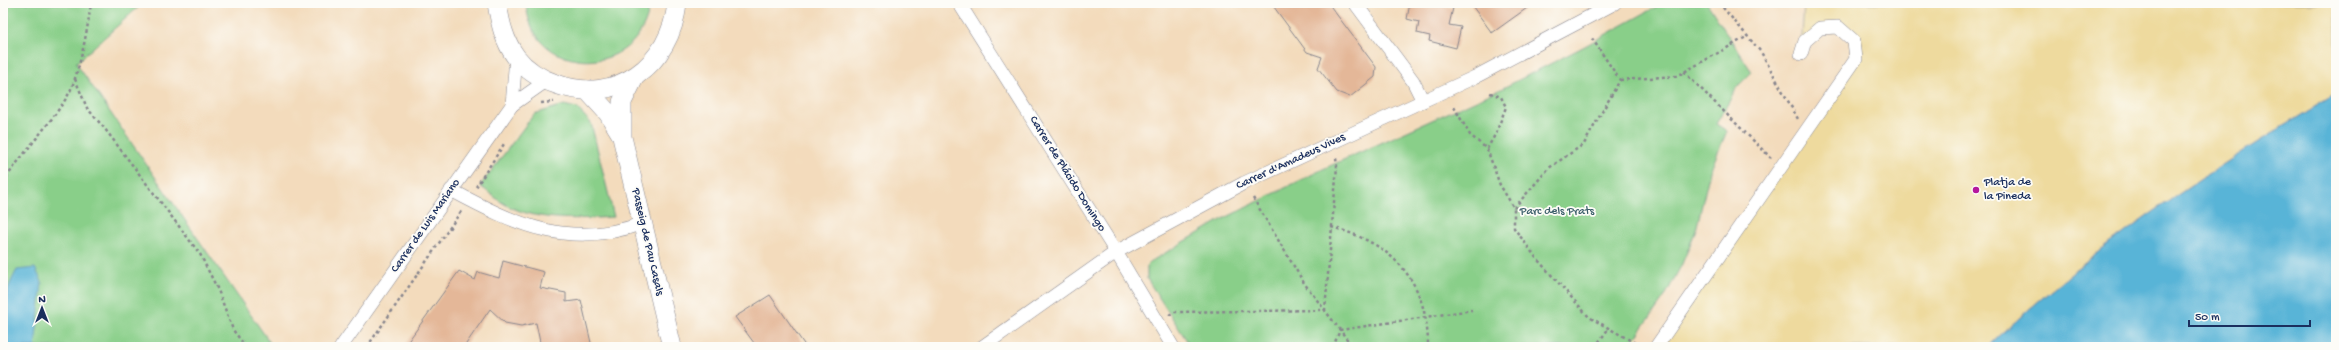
<svg xmlns="http://www.w3.org/2000/svg" width="2339" height="350" font-family="'Gochi Hand',sans-serif">
	<style>
		.green { fill: #89cf89; stroke: #527f74 }
		.sand { fill: #eeda9e; stroke: #84847e }
		.water { fill: #59b4d7; stroke: #3a729a }
		.building { fill: #e4b798 }
		.lines { fill: none; stroke-linecap: round; stroke-linejoin: round }
		.street-casing { stroke: #87858d; stroke-width: 14 }
		.secondary-casing { stroke: #87858d; stroke-width: 20 }
		.path { stroke: #87858d; stroke-width: 2.5; stroke-dasharray: 3 3; stroke-linecap: butt }
		.street { stroke: #fff; stroke-width: 13 }
		.secondary { stroke: #fff; stroke-width: 19 }
		.poi-dot { fill: #b5179e; stroke: #fdfcf7; stroke-width: 1.5 }
		.labels { text-anchor: middle; dominant-baseline: central; stroke-width: 3.5; stroke-linejoin: round; paint-order: stroke }
		.street-label { font-size: 12px; fill: #1b2f5e; stroke: #fdfcf7 }
		.poi-label { font-size: 12px; fill: #1b2f5e; stroke: #fdfcf7; text-anchor: start }
		.park-label { font-size: 12px; fill: #3c5f6b; stroke: #fdfcf7 }
	</style>
	<rect width="100%" height="100%" fill="#fdfcf7"/>
	<filter id="ink" filterUnits="userSpaceOnUse"><feTurbulence type="fractalNoise" baseFrequency=".025" numOctaves="2"/><feDisplacementMap in="SourceGraphic" scale="8" xChannelSelector="R" yChannelSelector="G"/><feConvolveMatrix kernelMatrix="1 2 1 2 8 2 1 2 1" color-interpolation-filters="sRGB"/></filter>
	<filter id="wash" filterUnits="userSpaceOnUse"><feTurbulence type="fractalNoise" baseFrequency=".012" numOctaves="4" result="noise"/><feDisplacementMap in="SourceGraphic" scale="16" xChannelSelector="R" yChannelSelector="G"/><feGaussianBlur stdDeviation="0.9" result="paint"/><feColorMatrix in="noise" values="0 0 0 0 0 0 0 0 0 0 0 0 0 0 0 0 0 1.4 0 .05"/><feComposite in="paint" operator="in"/></filter>
	<g filter="url(#wash)">
		<rect width="100%" height="100%" fill="#f3dbbc"/>
		<!-- green -->
		<g class="green">
			<polygon points="3,3 143,3 76,63 273,347 3,347"/>
			<path d="M526 3H650C641 81 531 79 526 3Z"/>
			<polygon points="1663,3 1707,3 1752,72 1738,86 1716,124 1727,131 1710,171 1696,230 1682,264 1664,298 1629,347 1191,347 1147,279 1147,266 1150,262 1221,220 1323,169 1501,89 1583,47"/>
			<path d="M564 105 577 108 591 123 614 217C580 219 540 222 508 206 498 201 489 192 480 186L534 114Z"/>
		</g>
		<!-- sand -->
		<path class="sand" d="M1804 3H2336V94C2213 168 2091 248 1988 347H1656L1856 59 1854 41 1838 27 1820 28 1801 54Z"/>
		<!-- water -->
		<g class="water">
			<path d="M2336 94V347H1988C2091 248 2213 168 2336 94Z"/>
			<path d="M35 268 42 282 35 347H3C3 316 1 298 17 270Z"/>
		</g>
		<g id="blocks">
			<!-- building -->
			<g class="building">
				<polygon points="1271,3 1328,3 1376,67 1375,77 1350,97 1337,92 1318,68 1322,57 1307,52"/>
				<polygon points="1410,3 1437,3 1453,8 1449,25 1461,27 1456,48 1429,41 1430,36 1417,33 1419,22 1407,19"/>
				<polygon points="1470,3 1534,3 1492,33"/>
				<polygon points="503,261 544,272 540,288 566,293 566,302 581,300 592,347 541,347 536,323 521,326 505,323 490,309 464,347 404,347 459,271 475,280 478,272 499,278"/>
				<polygon points="770,295 806,347 757,347 735,317"/>
			</g>
		</g>
	</g>
	<g filter="url(#ink)">
		<use href="#blocks" fill-opacity="0" stroke="#87858d" stroke-width="1"/>
		<g class="lines">
			<!-- street casing -->
			<g class="street-casing">
				<g id="street">
					<polyline points="959,3 1116,252 1173,347"/>
					<polyline points="1355,3 1413,81 1423,101"/>
					<polyline points="516,57 512,105 546,81"/>
					<path d="M451 190C516 225 570 250 643 223"/>
					<polyline points="341,347 512,105"/>
					<polyline points="982,347 1116,252 1244,183 1475,77 1615,3"/>
					<polyline points="1656,347 1856,59 1854,41 1838,27 1820,28 1805,41 1801,54"/>
				</g>
			</g>
			<!-- secondary casing -->
			<g class="secondary-casing">
				<g id="secondary">
					<path d="M497 3C500 22 504 41 516 57 526 70 541 79 556 84 616 106 671 65 677 3"/>
					<polyline points="634,78 622,102 622,137 672,347"/>
					<polyline points="587,90 608,113 621,134"/>
				</g>
			</g>
			<!-- path -->
			<g class="path">
				<polyline points="1719,3 1761,52 1798,119"/>
				<polyline points="1684,72 1771,158"/>
				<polyline points="75,79 87,108 105,129 200,254 218,290 233,330 246,347"/>
				<polyline points="1620,80 1677,76 1748,36"/>
				<polyline points="541,103 554,102"/>
				<polyline points="1454,107 1470,135 1487,149 1500,185 1514,208 1514,228 1537,259 1589,317 1642,347"/>
				<polyline points="1487,149 1496,133 1506,107 1501,97 1488,92"/>
				<path d="M3 183C22 153 48 127 67 97 79 77 88 27 91 3"/>
				<polyline points="476,187 504,144"/>
				<polyline points="1253,198 1304,283 1353,347"/>
				<polyline points="1514,208 1549,168 1584,144 1620,80 1591,37"/>
				<path d="M1331 227C1393 243 1428 281 1428 347"/>
				<polyline points="1169,315 1174,312 1325,310 1337,166 1336,158"/>
				<polyline points="367,347 462,210"/>
				<polyline points="1333,347 1340,330 1472,310"/>
				<polyline points="1595,347 1609,328"/>
			</g>
			<!-- street -->
			<use href="#street" class="street"/>
			<!-- secondary -->
			<use href="#secondary" class="secondary"/>
		</g>
	</g>
	<!-- markers -->
	<circle class="poi-dot" cx="1976" cy="190" r="4"/>
	<g class="labels">
		<!-- street labels -->
		<g class="street-label">
			<text transform="translate(1291 162) rotate(-25)">Carrer d'Amadeus Vives</text>
			<text transform="translate(1067 174) rotate(58)">Carrer de Plácido Domingo</text>
			<text transform="translate(426 226) rotate(-55)">Carrer de Luis Mariano</text>
			<text transform="translate(647 242) rotate(77)">Passeig de Pau Casals</text>
		</g>
		<!-- poi labels -->
		<g class="poi-label">
			<text x="1984" y="183">Platja de<tspan x="1984" dy="14">la Pineda</tspan></text>
		</g>
		<!-- park labels -->
		<g class="park-label">
			<text x="1557" y="212">Parc dels Prats</text>
		</g>
	</g>
	<!-- margin -->
	<rect width="2339" height="350" fill="none" stroke="#fdfcf7" stroke-width="16"/>
	<!-- north arrow -->
	<g transform="translate(42 308)" stroke="#fdfcf7" stroke-width="3" paint-order="stroke">
	<path d="M0-3L7 15L0 10L-7 15Z" fill="#1b2f5e"/>
	<text y="-6" font-size="11" font-weight="bold" text-anchor="middle" fill="#1b2f5e">N</text>
	</g>
	<!-- scale -->
	<path d="M2189 320v6h121v-6" fill="none" stroke="#1b2f5e" stroke-width="2"/>
	<text x="2195" y="320" font-size="12" fill="#1b2f5e" stroke="#fdfcf7" stroke-width="3" paint-order="stroke">50 m</text>
</svg>
